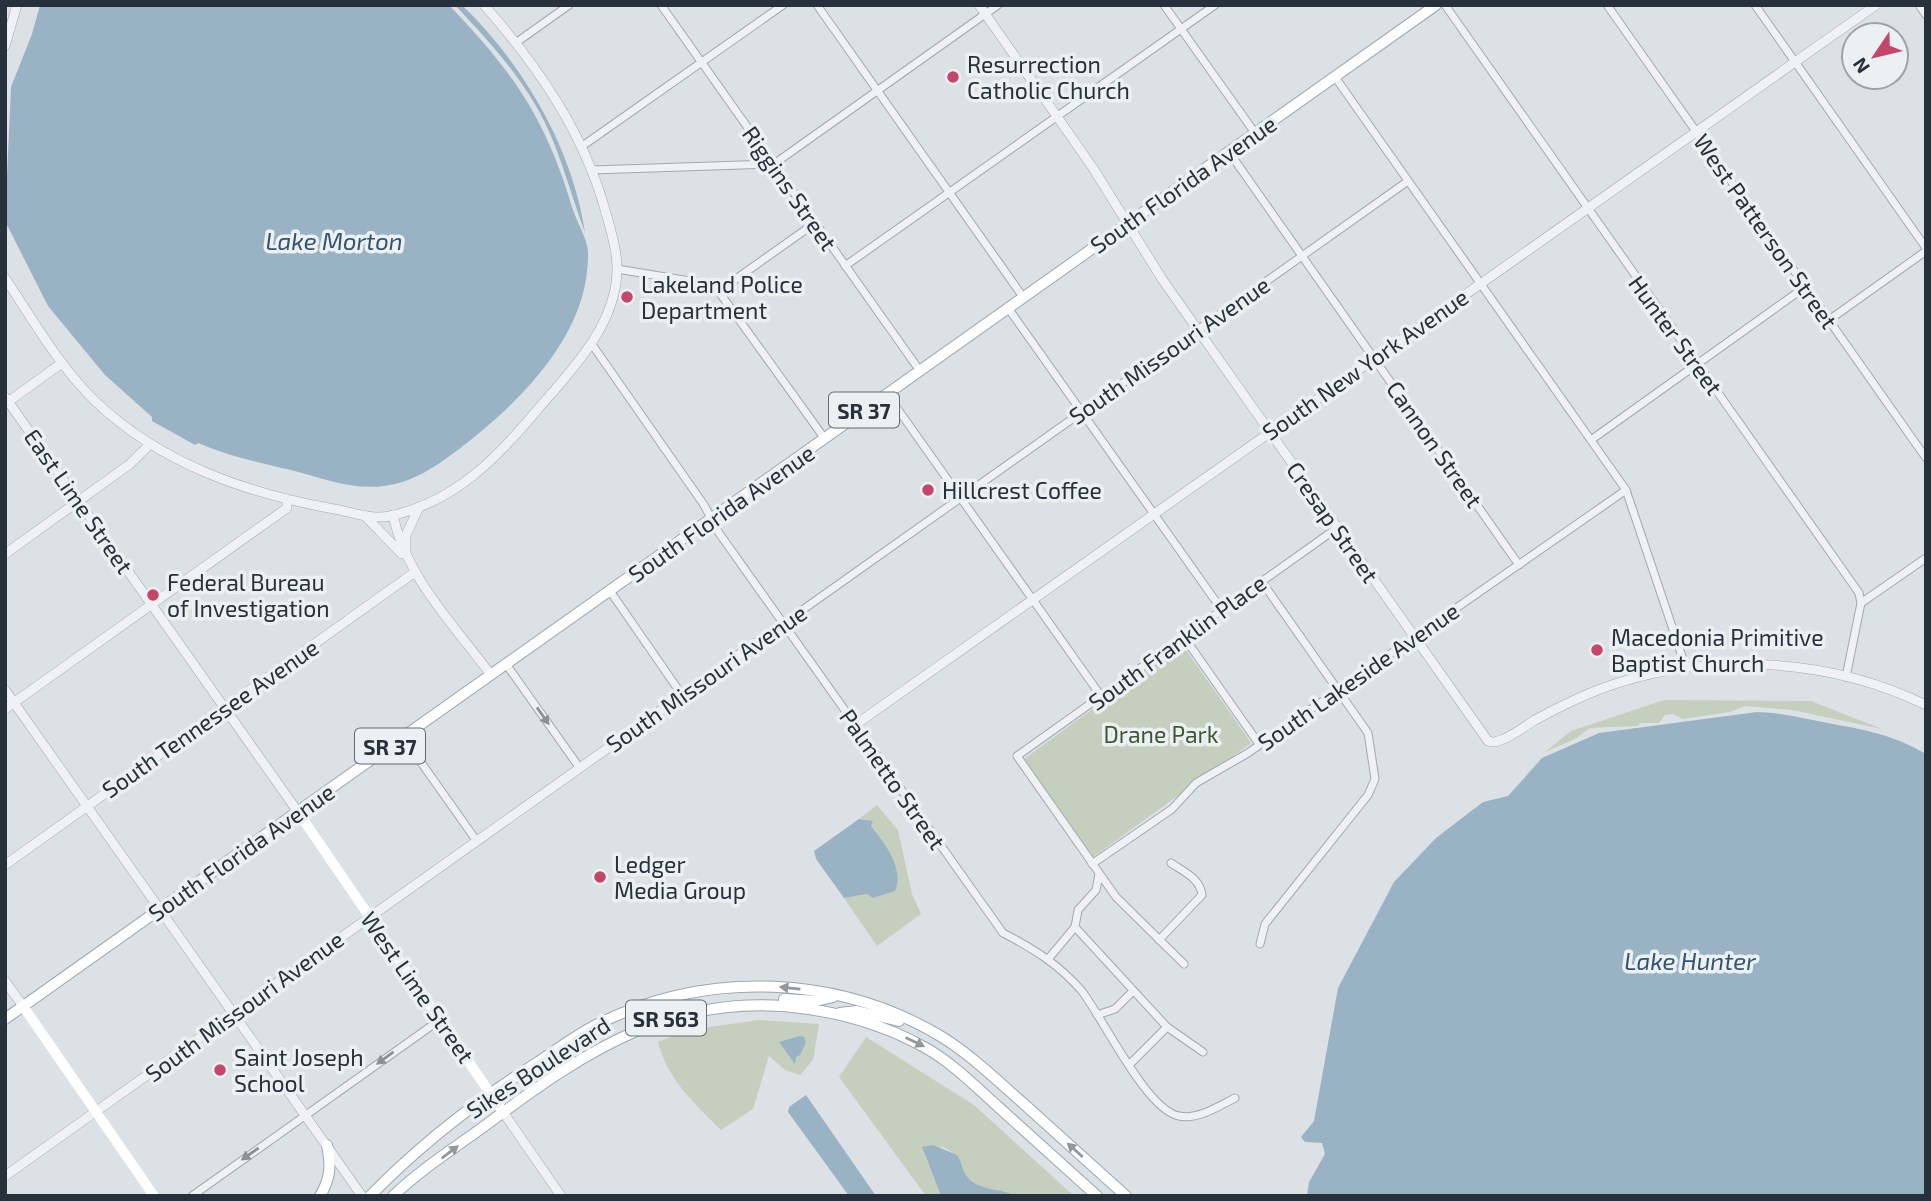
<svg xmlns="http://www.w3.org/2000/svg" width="1931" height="1201" font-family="'Exo 2',sans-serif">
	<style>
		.green { fill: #c4cfbe }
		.water { fill: #99b3c4 }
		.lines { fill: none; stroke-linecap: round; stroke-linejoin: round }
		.minor-casing { stroke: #a2a9af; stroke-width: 9 }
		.tertiary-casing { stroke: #a2a9af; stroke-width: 10 }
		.primary-casing { stroke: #9ca7b1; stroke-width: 12 }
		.minor { stroke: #eff1f4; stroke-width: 7 }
		.tertiary { stroke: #eff1f4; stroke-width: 9 }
		.secondary { stroke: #fff; stroke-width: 10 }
		.primary { stroke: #fff; stroke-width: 10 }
		.oneway { fill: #8b9198 }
		.oneway2 { fill: #93989d }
		.poi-dot { fill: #c64669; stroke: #ebf0f3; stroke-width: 2.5 }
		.labels { text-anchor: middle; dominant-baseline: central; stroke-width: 7; stroke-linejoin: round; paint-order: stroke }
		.shield { fill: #ebf0f3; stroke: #626a72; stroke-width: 2 }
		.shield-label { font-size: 21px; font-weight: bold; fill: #27313b }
		.poi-label { font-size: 23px; fill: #27313b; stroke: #ebf0f3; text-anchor: start }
		.street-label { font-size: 23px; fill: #27313b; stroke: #ebf0f3 }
		.park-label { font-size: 23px; fill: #3f5635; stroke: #ebf0f3 }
		.water-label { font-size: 24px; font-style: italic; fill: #33546c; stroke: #ebf0f3 }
	</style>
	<rect width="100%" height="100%" fill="#dce1e6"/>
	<!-- green -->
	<g class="green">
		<polygon points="1182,644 1251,743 1093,857 1024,759"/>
		<polygon points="1664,700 1811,701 1882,729 1792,710 1745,706 1730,712 1683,719 1673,714 1665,715 1659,723 1640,723 1638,726 1590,728 1575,739 1545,752 1571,731"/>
		<path d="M877 805 898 830 912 894 921 914 877 946 844 898 867 894 873 898 894 891C901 866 886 844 871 826L873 821 859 819Z"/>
		<path d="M759 1020 819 1024 813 1060 800 1075 785 1070 769 1056 753 1109 721 1130C695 1104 667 1079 658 1042L688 1030Z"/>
		<path d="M866 1037 974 1105 1074 1196C1047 1196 995 1201 973 1182 957 1169 963 1155 942 1147L924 1153 941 1196H926L839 1077Z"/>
	</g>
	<!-- water -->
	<g class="water">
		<path d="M40 5H449C513 72 545 117 572 207 576 221 587 237 588 252 590 333 522 400 463 446 438 465 415 482 384 486 352 490 325 479 295 471 262 463 230 457 198 443L195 445 152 421V417L105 375 48 306 5 221 11 87 32 34Z"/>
		<path d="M455 5H462C523 64 572 147 585 232 569 190 559 145 536 106 514 68 485 37 455 5Z"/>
		<path d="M1757 712C1784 713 1806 719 1833 724 1868 730 1895 736 1926 754V1196H1307L1309 1182 1325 1154 1322 1143 1305 1142 1301 1137 1314 1121 1338 988 1394 882 1436 838 1483 802 1508 796 1542 758 1599 733Z"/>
		<path d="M859 819 873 821 871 826C884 842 905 869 895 891L873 898 867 894 844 898 816 859 814 851Z"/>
		<polygon points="800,1036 804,1037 806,1042 800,1055 796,1057 795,1064 779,1042"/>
		<polygon points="806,1095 876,1196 849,1196 788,1112 789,1107"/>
		<path d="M933 1145 957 1155C962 1161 961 1168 966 1175 978 1192 998 1187 1016 1196H941L922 1147Z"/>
	</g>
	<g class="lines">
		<!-- minor casing -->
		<g class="minor-casing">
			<g id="minor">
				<polyline points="661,5 920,371"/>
				<polyline points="817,5 1023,297"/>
				<polyline points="1164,5 1255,133"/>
				<polyline points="1445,5 1859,593 1861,603 1846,677"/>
				<polyline points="1607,5 1926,458"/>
				<polyline points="1755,5 1926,248"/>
				<polyline points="1919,5 1926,15"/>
				<polyline points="517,42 569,5"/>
				<polyline points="1335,77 1626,490 1686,668"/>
				<polyline points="581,147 783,5"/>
				<polyline points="1229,152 1519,565"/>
				<polyline points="592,170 774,164 998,5"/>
				<polyline points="845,266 1215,5"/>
				<polyline points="617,269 714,285 825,439"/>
				<polyline points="719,291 815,223"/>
				<polyline points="1008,308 1222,610"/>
				<polyline points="1829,320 1926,251"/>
				<path d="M591 343 704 505 719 533 1003 933C1034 949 1058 964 1081 990 1102 1016 1146 1110 1179 1116 1198 1120 1219 1106 1235 1098"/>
				<polyline points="887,394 1101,696"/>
				<polyline points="1591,440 1805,287"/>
				<polyline points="610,591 682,695"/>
				<polyline points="1861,603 1926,558"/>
				<polyline points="784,623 1408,181"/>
				<polyline points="1184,637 1259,744"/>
				<polyline points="506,664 579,767"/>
				<polyline points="403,737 476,840"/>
				<polyline points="1092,864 1172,809 1196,783 1248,753 1626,490"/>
				<polyline points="1075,927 1167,1027 1203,1052"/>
				<path d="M1159 940 1202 895C1200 878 1184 872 1171 863"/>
				<polyline points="1260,944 1265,924 1368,795 1375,779 1368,733 1262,582"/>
				<polyline points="1049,958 1075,927 1078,910 1096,890 1099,874"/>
				<polyline points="1184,964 1116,897 1017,756 1337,528"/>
				<polyline points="1097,1015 1115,1009 1132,992"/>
				<polyline points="1131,1063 1167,1027"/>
				<polyline points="192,1196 441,1019"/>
			</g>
		</g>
		<!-- tertiary casing -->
		<g class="tertiary-casing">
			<g id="tertiary">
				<path d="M979 5 1093 168 1162 279 1488 741C1493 742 1493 743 1498 741 1511 738 1523 727 1535 720 1557 708 1579 697 1603 688 1705 651 1828 657 1926 705"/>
				<polyline points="5,46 17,5"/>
				<path d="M5 278C33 320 59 366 95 401 161 464 246 493 334 509 352 512 372 520 390 516 455 502 497 458 538 409 572 370 617 324 617 269 617 250 611 231 606 213 584 133 538 66 484 5"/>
				<polyline points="5,397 298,812"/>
				<polyline points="5,404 62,363"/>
				<polyline points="364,515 402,554"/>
				<path d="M393 515C406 577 454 625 491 675"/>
				<polyline points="406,552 406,535 419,507"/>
				<polyline points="5,554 130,464 150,444"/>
				<polyline points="5,690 362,1196"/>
				<polyline points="5,709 287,508 287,499"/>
				<polyline points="855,725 1876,5"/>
				<polyline points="5,865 415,572"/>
				<polyline points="5,981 23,1006"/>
				<polyline points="503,1112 561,1196"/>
				<polyline points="5,1176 784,623"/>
			</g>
		</g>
		<!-- primary casing -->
		<g class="primary-casing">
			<g id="primary">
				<polyline points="784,999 816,1001 833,997"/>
				<polyline points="840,1013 857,1011 899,1021"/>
				<polyline points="5,1019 1436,5"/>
				<path d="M320 1196C331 1178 331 1165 327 1145"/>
				<path d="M370 1196C419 1146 476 1101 535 1064 557 1050 578 1033 602 1022 710 970 839 975 942 1037 971 1055 998 1081 1024 1104 1058 1135 1092 1165 1126 1196"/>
				<path d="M393 1196C422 1168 458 1146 490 1122 589 1048 680 989 809 1009 849 1015 888 1027 924 1047 950 1061 973 1084 994 1103 1028 1134 1063 1165 1097 1196"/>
			</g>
		</g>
		<!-- minor -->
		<use href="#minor" class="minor"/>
		<!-- tertiary -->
		<use href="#tertiary" class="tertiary"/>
		<!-- secondary -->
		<g class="secondary">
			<polyline points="298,812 503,1112"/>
			<polyline points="23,1006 154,1196"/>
		</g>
		<!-- primary -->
		<use href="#primary" class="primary"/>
	</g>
	<!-- one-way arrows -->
	<defs><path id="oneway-solid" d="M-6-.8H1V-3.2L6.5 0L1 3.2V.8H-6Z" transform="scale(1.75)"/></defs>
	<g class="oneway">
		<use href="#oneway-solid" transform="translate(543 716) rotate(55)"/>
		<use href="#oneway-solid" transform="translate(385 1058) rotate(144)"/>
		<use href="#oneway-solid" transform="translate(250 1154) rotate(145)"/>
	</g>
	<g class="oneway2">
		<use href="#oneway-solid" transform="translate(790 988) rotate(-174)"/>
		<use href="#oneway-solid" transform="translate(915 1042) rotate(26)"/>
		<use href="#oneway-solid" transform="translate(1075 1150) rotate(-138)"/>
		<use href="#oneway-solid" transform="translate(450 1152) rotate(-37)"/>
	</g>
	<!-- markers -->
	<g class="poi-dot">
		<circle cx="953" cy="77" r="7"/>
		<circle cx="627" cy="297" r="7"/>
		<circle cx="928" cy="490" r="7"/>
		<circle cx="153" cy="595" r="7"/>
		<circle cx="1597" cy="650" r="7"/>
		<circle cx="600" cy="877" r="7"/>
		<circle cx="220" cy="1070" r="7"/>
	</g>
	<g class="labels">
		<!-- shield labels -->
		<g class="shield">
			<rect x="829" y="392.5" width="70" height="35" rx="5"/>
			<rect x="355" y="728.5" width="70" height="35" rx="5"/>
			<rect x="626" y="1000.5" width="80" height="35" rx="5"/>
		</g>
		<g class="shield-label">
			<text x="864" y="410">SR 37</text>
			<text x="390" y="746">SR 37</text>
			<text x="666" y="1018">SR 563</text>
		</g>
		<!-- poi labels -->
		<g class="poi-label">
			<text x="967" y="64">Resurrection<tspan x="967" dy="26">Catholic Church</tspan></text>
			<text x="641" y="284">Lakeland Police<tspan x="641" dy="26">Department</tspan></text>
			<text x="942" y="490">Hillcrest Coffee</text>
			<text x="167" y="582">Federal Bureau<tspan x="167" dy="26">of Investigation</tspan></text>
			<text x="1611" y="637">Macedonia Primitive<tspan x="1611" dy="26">Baptist Church</tspan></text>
			<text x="614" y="864">Ledger<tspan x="614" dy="26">Media Group</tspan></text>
			<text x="234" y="1057">Saint Joseph<tspan x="234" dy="26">School</tspan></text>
		</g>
		<!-- street labels -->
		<g class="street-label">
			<text transform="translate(1183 184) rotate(-35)">South Florida Avenue</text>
			<text transform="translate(790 188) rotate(55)">Riggins Street</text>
			<text transform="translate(1766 231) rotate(55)">West Patterson Street</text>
			<text transform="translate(1676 335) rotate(54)">Hunter Street</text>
			<text transform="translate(1169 350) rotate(-35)">South Missouri Avenue</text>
			<text transform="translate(1365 364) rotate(-35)">South New York Avenue</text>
			<text transform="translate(1435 444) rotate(55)">Cannon Street</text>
			<text transform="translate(79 501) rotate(55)">East Lime Street</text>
			<text transform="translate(721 513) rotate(-35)">South Florida Avenue</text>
			<text transform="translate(1333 522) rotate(55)">Cresap Street</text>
			<text transform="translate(1177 642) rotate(-36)">South Franklin Place</text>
			<text transform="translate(1358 676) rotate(-35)">South Lakeside Avenue</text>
			<text transform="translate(706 678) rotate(-35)">South Missouri Avenue</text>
			<text transform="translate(210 718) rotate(-35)">South Tennessee Avenue</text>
			<text transform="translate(893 779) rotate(55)">Palmetto Street</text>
			<text transform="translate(241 852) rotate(-35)">South Florida Avenue</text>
			<text transform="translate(418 987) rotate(55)">West Lime Street</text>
			<text transform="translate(244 1006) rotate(-36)">South Missouri Avenue</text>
			<text transform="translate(538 1067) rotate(-33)">Sikes Boulevard</text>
		</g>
		<!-- park labels -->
		<g class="park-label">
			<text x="1161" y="734">Drane Park</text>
		</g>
		<!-- water labels -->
		<g class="water-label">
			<text x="334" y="240">Lake Morton</text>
			<text x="1690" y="960">Lake Hunter</text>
		</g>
	</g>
	<!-- border -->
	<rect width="1931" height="1201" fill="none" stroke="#27313b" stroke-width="14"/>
	<!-- north arrow -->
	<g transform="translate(1875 56) rotate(235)"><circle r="33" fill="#ebf0f3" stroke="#9da4a9" stroke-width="2"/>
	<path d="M0-5L12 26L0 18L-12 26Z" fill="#c64669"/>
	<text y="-10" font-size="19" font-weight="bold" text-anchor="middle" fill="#27313b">N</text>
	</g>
</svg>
